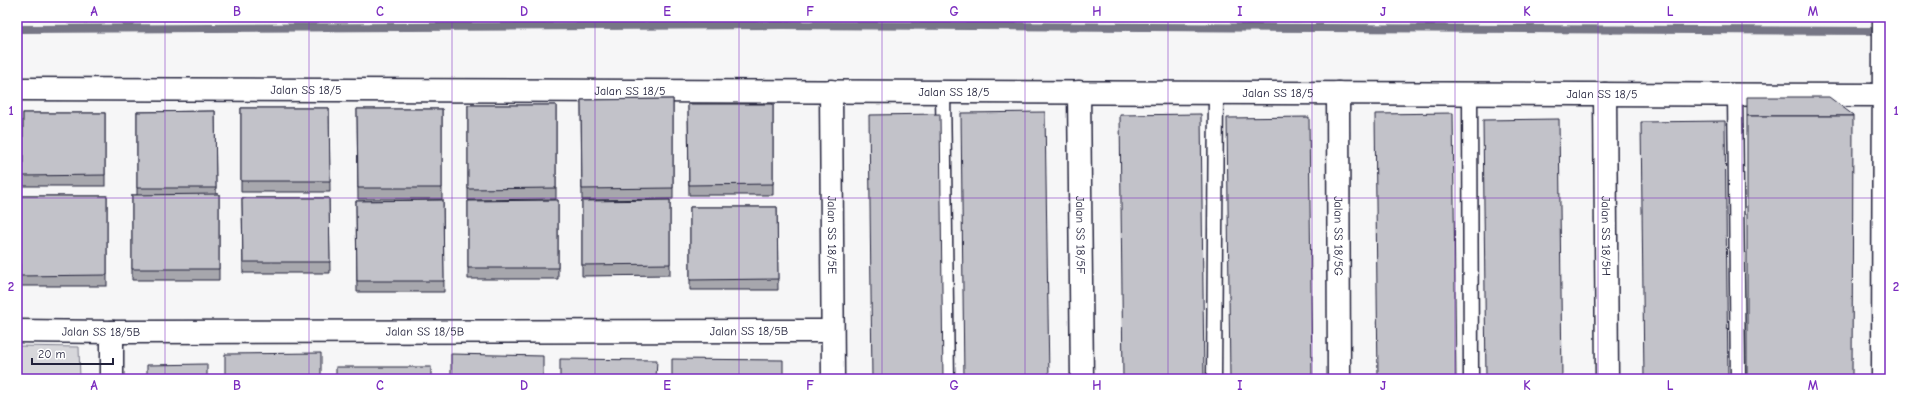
<svg xmlns="http://www.w3.org/2000/svg" width="1907" height="396" font-family="'Comic Neue',sans-serif">
	<style>
		.park { fill: #d7d7db; stroke: #7c7c8b }
		.lines { fill: none; stroke-linecap: round; stroke-linejoin: round }
		.stream { stroke: #767685; stroke-width: 8 }
		.service-casing { stroke: #22223b; stroke-width: 17 }
		.minor-casing { stroke: #22223b; stroke-width: 25 }
		.service { stroke: #fff; stroke-width: 14 }
		.minor { stroke: #fff; stroke-width: 22 }
		.wall { fill: #a7a7ad; stroke: #22223b }
		.building { fill: #c2c2c9; stroke: #22223b }
		.grid { fill: none; stroke: #7b2cbf; stroke-width: 1; stroke-opacity: 0.55 }
		.labels { text-anchor: middle; dominant-baseline: central; stroke-width: 3; stroke-linejoin: round; paint-order: stroke }
		.street-label { font-size: 12px; fill: #22223b; stroke: #fff }
		.neatline { fill: none; stroke: #7b2cbf; stroke-width: 1.5 }
		.grid-label { font-size: 13px; text-anchor: middle; font-weight: bold; fill: #7b2cbf }
	</style>
	<rect width="100%" height="100%" fill="#f6f6f7"/>
	<filter id="ink" filterUnits="userSpaceOnUse"><feTurbulence type="fractalNoise" baseFrequency=".025" numOctaves="2"/><feDisplacementMap in="SourceGraphic" scale="8" xChannelSelector="R" yChannelSelector="G"/><feConvolveMatrix kernelMatrix="1 2 1 2 8 2 1 2 1" color-interpolation-filters="sRGB"/></filter>
	<g filter="url(#ink)">
		<!-- park -->
		<polygon class="park" points="17,346 79,347 80,379 17,379"/>
		<g class="lines">
			<!-- stream -->
			<polyline class="stream" points="17,29 781,25 1882,31"/>
			<!-- service casing -->
			<g class="service-casing">
				<g id="service">
					<polyline points="943,92 947,379"/>
					<polyline points="1470,93 1471,379"/>
					<polyline points="1735,94 1738,379"/>
					<polyline points="1214,379 1216,93"/>
				</g>
			</g>
			<!-- minor casing -->
			<g class="minor-casing">
				<g id="minor">
					<path id="s1" d="M17 89 1890 95"/>
					<path id="s2" d="M831 91 833 379"/>
					<path id="s3" d="M1079 92 1082 379"/>
					<path id="s4" d="M1338 93 1339 379"/>
					<path id="s5" d="M1605 94 1607 379"/>
					<path id="s6" d="M17 331 112 332 832 331"/>
					<polyline points="112,332 112,379"/>
					<polyline points="1883,379 1884,17"/>
				</g>
			</g>
			<!-- service -->
			<use href="#service" class="service"/>
			<!-- minor -->
			<use href="#minor" class="minor"/>
		</g>
		<!-- wall -->
		<g class="wall">
			<polygon points="673,99 673,199 582,200 581,100"/>
			<polygon points="688,104 773,104 773,195 689,195"/>
			<polygon points="468,105 556,105 556,199 468,200"/>
			<polygon points="241,108 329,108 330,192 241,192"/>
			<polygon points="357,109 442,109 442,199 358,199"/>
			<polygon points="215,111 216,194 219,194 219,280 132,280 132,195 137,195 137,112"/>
			<rect x="23" y="113" width="82" height="73"/>
			<rect x="20" y="196" width="87" height="90"/>
			<polygon points="242,198 329,198 330,273 243,273"/>
			<polygon points="443,200 444,292 357,292 356,201"/>
			<polygon points="558,200 558,279 468,279 468,201"/>
			<polygon points="670,200 670,275 582,276 582,201"/>
			<polygon points="690,207 777,207 778,290 690,290"/>
		</g>
		<!-- building -->
		<g class="building">
			<polygon points="1747,97 1829,97 1853,115 1853,116 1747,116"/>
			<polygon points="673,99 673,188 582,189 581,100"/>
			<polygon points="688,104 773,104 773,184 689,185"/>
			<polygon points="468,105 556,105 556,188 468,189"/>
			<polygon points="241,108 329,108 330,181 241,181"/>
			<polygon points="357,109 442,109 442,188 358,188"/>
			<polygon points="215,111 216,188 137,188 137,112"/>
			<polygon points="1045,112 1049,379 964,379 961,113"/>
			<polygon points="23,113 105,113 105,175 23,176"/>
			<polygon points="1453,113 1456,379 1378,379 1375,114"/>
			<polygon points="940,114 943,379 872,379 869,115"/>
			<polygon points="1201,114 1204,379 1123,379 1120,115"/>
			<polygon points="1747,116 1853,116 1852,379 1747,379"/>
			<polygon points="1309,117 1312,379 1230,379 1227,118"/>
			<polygon points="1559,119 1562,379 1486,379 1483,120"/>
			<polygon points="1725,121 1728,379 1644,379 1641,122"/>
			<polygon points="219,194 219,269 132,269 132,195"/>
			<polygon points="20,196 107,196 107,275 20,276"/>
			<polygon points="242,198 329,198 330,262 243,262"/>
			<polygon points="443,200 444,281 357,281 356,201"/>
			<polygon points="558,200 558,268 468,268 468,201"/>
			<polygon points="670,200 670,264 582,265 582,201"/>
			<polygon points="690,207 777,207 778,279 690,280"/>
			<polygon points="321,353 321,379 225,379 225,354"/>
			<polygon points="451,354 543,356 543,379 451,379"/>
			<polygon points="560,359 657,360 656,379 560,379"/>
			<polygon points="672,359 783,360 783,379 672,379"/>
			<polygon points="207,364 207,379 147,379 147,365"/>
			<rect x="336" y="367" width="95" height="12"/>
		</g>
	</g>
	<!-- grid -->
	<path class="grid" d="M165 17V379M309 17V379M452 17V379M595 17V379M739 17V379M882 17V379M1025 17V379M1168 17V379M1312 17V379M1455 17V379M1598 17V379M1742 17V379M17 198H1890"/>
	<g class="labels">
		<!-- street labels -->
		<g class="street-label">
			<text stroke="none"><textPath href="#s1" startOffset="289">Jalan SS 18/5</textPath></text>
			<text stroke="none"><textPath href="#s1" startOffset="613">Jalan SS 18/5</textPath></text>
			<text stroke="none"><textPath href="#s1" startOffset="937">Jalan SS 18/5</textPath></text>
			<text stroke="none"><textPath href="#s1" startOffset="1261">Jalan SS 18/5</textPath></text>
			<text stroke="none"><textPath href="#s1" startOffset="1585">Jalan SS 18/5</textPath></text>
			<text stroke="none"><textPath href="#s2" startOffset="144">Jalan SS 18/5E</textPath></text>
			<text stroke="none"><textPath href="#s3" startOffset="143">Jalan SS 18/5F</textPath></text>
			<text stroke="none"><textPath href="#s4" startOffset="143">Jalan SS 18/5G</textPath></text>
			<text stroke="none"><textPath href="#s5" startOffset="142">Jalan SS 18/5H</textPath></text>
			<text stroke="none"><textPath href="#s6" startOffset="732">Jalan SS 18/5B</textPath></text>
			<text stroke="none"><textPath href="#s6" startOffset="84">Jalan SS 18/5B</textPath></text>
			<text stroke="none"><textPath href="#s6" startOffset="408">Jalan SS 18/5B</textPath></text>
		</g>
	</g>
	<!-- margin -->
	<rect width="1907" height="396" fill="none" stroke="#fff" stroke-width="44"/>
	<!-- scale -->
	<path d="M32 358v6h81v-6" fill="none" stroke="#22223b" stroke-width="2"/>
	<text x="38" y="358" font-size="12" fill="#22223b" stroke="#ffffff" stroke-width="3" paint-order="stroke">20 m</text>
	<rect x="22" y="22" width="1863" height="352" class="neatline"/>
	<g class="grid-label">
		<text x="94" y="16">A</text>
		<text x="237" y="16">B</text>
		<text x="380" y="16">C</text>
		<text x="524" y="16">D</text>
		<text x="667" y="16">E</text>
		<text x="810" y="16">F</text>
		<text x="954" y="16">G</text>
		<text x="1097" y="16">H</text>
		<text x="1240" y="16">I</text>
		<text x="1383" y="16">J</text>
		<text x="1527" y="16">K</text>
		<text x="1670" y="16">L</text>
		<text x="1813" y="16">M</text>
		<text x="11" y="115">1</text>
		<text x="1896" y="115">1</text>
		<text x="11" y="291">2</text>
		<text x="1896" y="291">2</text>
		<text x="94" y="390">A</text>
		<text x="237" y="390">B</text>
		<text x="380" y="390">C</text>
		<text x="524" y="390">D</text>
		<text x="667" y="390">E</text>
		<text x="810" y="390">F</text>
		<text x="954" y="390">G</text>
		<text x="1097" y="390">H</text>
		<text x="1240" y="390">I</text>
		<text x="1383" y="390">J</text>
		<text x="1527" y="390">K</text>
		<text x="1670" y="390">L</text>
		<text x="1813" y="390">M</text>
	</g>
</svg>
